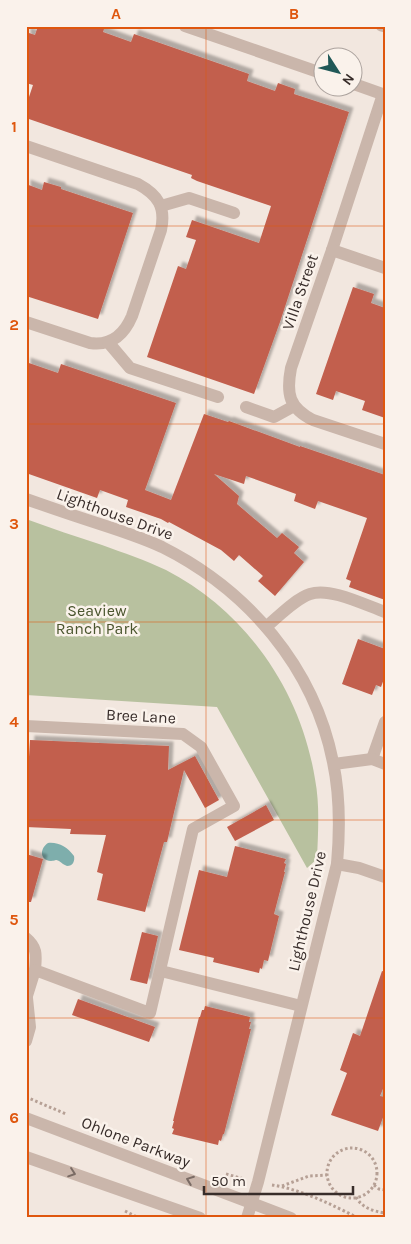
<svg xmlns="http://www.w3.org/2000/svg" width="411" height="1244" font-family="Karla,sans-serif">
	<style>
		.green { fill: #b8c19f }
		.water { fill: #7eaeac }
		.building { fill: #c25f4d; filter: url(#shadow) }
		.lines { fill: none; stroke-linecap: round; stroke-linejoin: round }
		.path { stroke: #b6a095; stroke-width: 3; stroke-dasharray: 2.5 2.5; stroke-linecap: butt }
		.service { stroke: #cab6ab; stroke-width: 11 }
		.minor { stroke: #cab6ab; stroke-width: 12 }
		.tertiary { stroke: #cab6ab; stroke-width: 12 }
		.oneway { stroke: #7a6b64 }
		.grid { fill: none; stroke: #df570e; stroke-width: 1; stroke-opacity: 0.55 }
		.labels { text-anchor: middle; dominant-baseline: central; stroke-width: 5; stroke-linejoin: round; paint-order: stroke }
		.street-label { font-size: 16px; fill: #382d2a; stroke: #faf2eb }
		.park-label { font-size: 16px; fill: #4a552e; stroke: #faf2eb }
		.neatline { fill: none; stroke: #df570e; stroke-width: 2 }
		.grid-label { font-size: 16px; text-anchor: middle; font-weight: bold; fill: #df570e }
	</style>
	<defs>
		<filter id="shadow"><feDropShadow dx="4.5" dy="-4.5" stdDeviation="1" flood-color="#0004"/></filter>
	</defs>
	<rect width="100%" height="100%" fill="#f2e7df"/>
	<!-- green -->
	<path class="green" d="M26 519C51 528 77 537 102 545 124 553 145 560 166 570 246 611 301 691 315 779 320 805 318 832 317 859L307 868 217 707 26 695Z"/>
	<!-- water -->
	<path class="water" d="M48 843C59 842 67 847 74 856 75 861 73 866 67 866 64 865 62 863 59 861 54 859 57 861 51 861 39 860 40 848 48 843Z"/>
	<!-- building -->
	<g class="building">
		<polygon points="38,26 105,26 103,32 131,42 134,34 249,74 247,81 275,91 278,83 295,89 294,94 349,112 280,322 254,394 147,357 178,266 186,269 196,240 186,237 192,220 259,243 271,206 197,181 191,178 192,175 26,118 26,106 33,85 26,83 26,32 35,35"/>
		<polygon points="44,182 61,187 61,189 133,213 98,319 26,296 26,184 42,190"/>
		<polygon points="353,287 374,294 371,303 385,308 385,418 362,410 365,401 336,391 333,400 316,394"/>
		<polygon points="26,362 58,373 61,364 176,403 145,490 171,500 204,414 228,422 229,421 300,447 300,446 385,475 385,600 349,587 351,581 346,579 367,518 318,501 315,509 294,501 296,494 246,476 244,484 214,474 239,496 237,504 277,538 282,533 299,547 294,553 304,562 275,596 258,581 263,576 239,555 234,561 221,550 169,522 168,523 161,519 126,507 128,500 100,490 97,498 26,473"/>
		<polygon points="358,639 385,649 385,676 381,687 376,685 372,695 342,684"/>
		<polygon points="30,740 169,746 168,770 195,756 219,800 205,808 184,770 167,842 164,842 145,912 97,900 103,874 97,872 106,835 70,834 71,829 26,827 26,774 28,774"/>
		<polygon points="266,805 274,820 235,841 227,827"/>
		<polygon points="235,846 286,859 284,863 286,864 284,872 285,872 274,914 279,916 268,961 264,960 262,969 260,968 259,973 213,962 214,958 179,950 199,870 227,877"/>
		<polygon points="26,854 43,859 31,902 26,902"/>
		<polygon points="142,932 158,936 147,984 130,980"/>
		<polygon points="382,971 385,972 385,1084 380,1096 385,1097 385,1112 378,1131 331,1115 347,1073 340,1070 353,1033 360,1036"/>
		<polygon points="78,999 155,1027 149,1042 72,1015"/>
		<polygon points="205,1006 250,1017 249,1022 251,1022 249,1029 251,1029 224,1134 223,1134 221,1141 219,1140 218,1145 172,1134 174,1129 172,1128 174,1121 173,1121 199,1017 200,1017 202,1010 204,1010"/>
	</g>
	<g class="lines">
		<!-- path -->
		<g class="path">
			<polyline points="26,1097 66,1114"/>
			<circle cx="352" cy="1173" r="25"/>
			<polyline points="226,1174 244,1179"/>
			<path d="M272 1185C300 1189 333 1205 358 1218"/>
			<polyline points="374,1185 379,1189 385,1190"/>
			<polyline points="282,1186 309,1176 327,1175"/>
			<path d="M356 1197C362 1208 373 1211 385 1213"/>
			<polyline points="125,1211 139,1218"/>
		</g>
		<!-- service -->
		<polyline class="service" points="381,26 385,27"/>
		<!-- minor -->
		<g class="minor">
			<polyline points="185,26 324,74"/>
			<polyline points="354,84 385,95"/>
			<path d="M383 94 332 250 291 368C286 394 289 408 313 420L385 444"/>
			<path d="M26 146 138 184C158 195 166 207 161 230L132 316C124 335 111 346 90 343L26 322"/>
			<polyline points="161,206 189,198 234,213"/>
			<polyline points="332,250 385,268"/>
			<polyline points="108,342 130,368 218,397"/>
			<polyline points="246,407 274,417 294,406"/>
			<path d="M26 499C54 509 81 518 109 527 127 533 145 539 162 547 248 590 314 667 333 762 340 795 340 830 337 864L258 1182 247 1218"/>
			<path d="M266 627C278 617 295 599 310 594 330 587 365 605 385 612"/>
			<path d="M26 726 183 734 201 747 234 806 193 829 150 1013 35 970C36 956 38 948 26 938"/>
			<polyline points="372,759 385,722"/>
			<polyline points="334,764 372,759 385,764"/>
			<polyline points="337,864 359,868 385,877"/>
			<polyline points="161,971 301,1006"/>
			<polyline points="26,999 35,970"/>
			<polyline points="26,1041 30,1027 27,998"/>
		</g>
		<!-- tertiary -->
		<g class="tertiary">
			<polyline points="26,1118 291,1218"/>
			<polyline points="26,1157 200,1218"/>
		</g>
	</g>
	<!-- one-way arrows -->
	<defs><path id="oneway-chevron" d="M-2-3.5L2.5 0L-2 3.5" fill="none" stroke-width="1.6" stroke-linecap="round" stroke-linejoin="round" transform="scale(1.25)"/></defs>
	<g class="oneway">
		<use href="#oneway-chevron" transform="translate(72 1173) rotate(19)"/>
		<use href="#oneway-chevron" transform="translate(190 1180) rotate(-159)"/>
	</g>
	<!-- grid -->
	<path class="grid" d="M206 26V1218M26 226H385M26 424H385M26 622H385M26 820H385M26 1018H385"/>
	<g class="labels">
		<!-- street labels -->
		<g class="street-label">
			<text transform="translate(300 292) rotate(-71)">Villa Street</text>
			<text transform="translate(115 514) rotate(20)">Lighthouse Drive</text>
			<text transform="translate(141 716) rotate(3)">Bree Lane</text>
			<text transform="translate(307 911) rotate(-77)">Lighthouse Drive</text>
			<text transform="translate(136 1142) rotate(21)">Ohlone Parkway</text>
		</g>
		<!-- park labels -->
		<g class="park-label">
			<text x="97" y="610">Seaview<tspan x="97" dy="18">Ranch Park</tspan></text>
		</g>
	</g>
	<!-- border -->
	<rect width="411" height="1244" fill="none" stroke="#faf2eb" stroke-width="55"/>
	<!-- north arrow -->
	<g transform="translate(338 72) rotate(126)"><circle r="24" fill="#faf2eb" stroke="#aca39e"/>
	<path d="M0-4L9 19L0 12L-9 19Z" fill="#205857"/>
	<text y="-8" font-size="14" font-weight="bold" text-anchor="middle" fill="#382d2a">N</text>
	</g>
	<!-- scale -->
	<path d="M204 1186v8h149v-8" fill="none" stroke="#382d2a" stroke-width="2.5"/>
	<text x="211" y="1186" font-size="15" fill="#382d2a" stroke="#faf2eb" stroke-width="4" paint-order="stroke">50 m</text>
	<rect x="28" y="28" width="356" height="1188" class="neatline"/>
	<g class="grid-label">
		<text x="116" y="19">A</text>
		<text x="294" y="19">B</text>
		<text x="14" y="132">1</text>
		<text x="14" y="330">2</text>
		<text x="14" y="529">3</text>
		<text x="14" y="727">4</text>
		<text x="14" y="925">5</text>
		<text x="14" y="1123">6</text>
	</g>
</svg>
